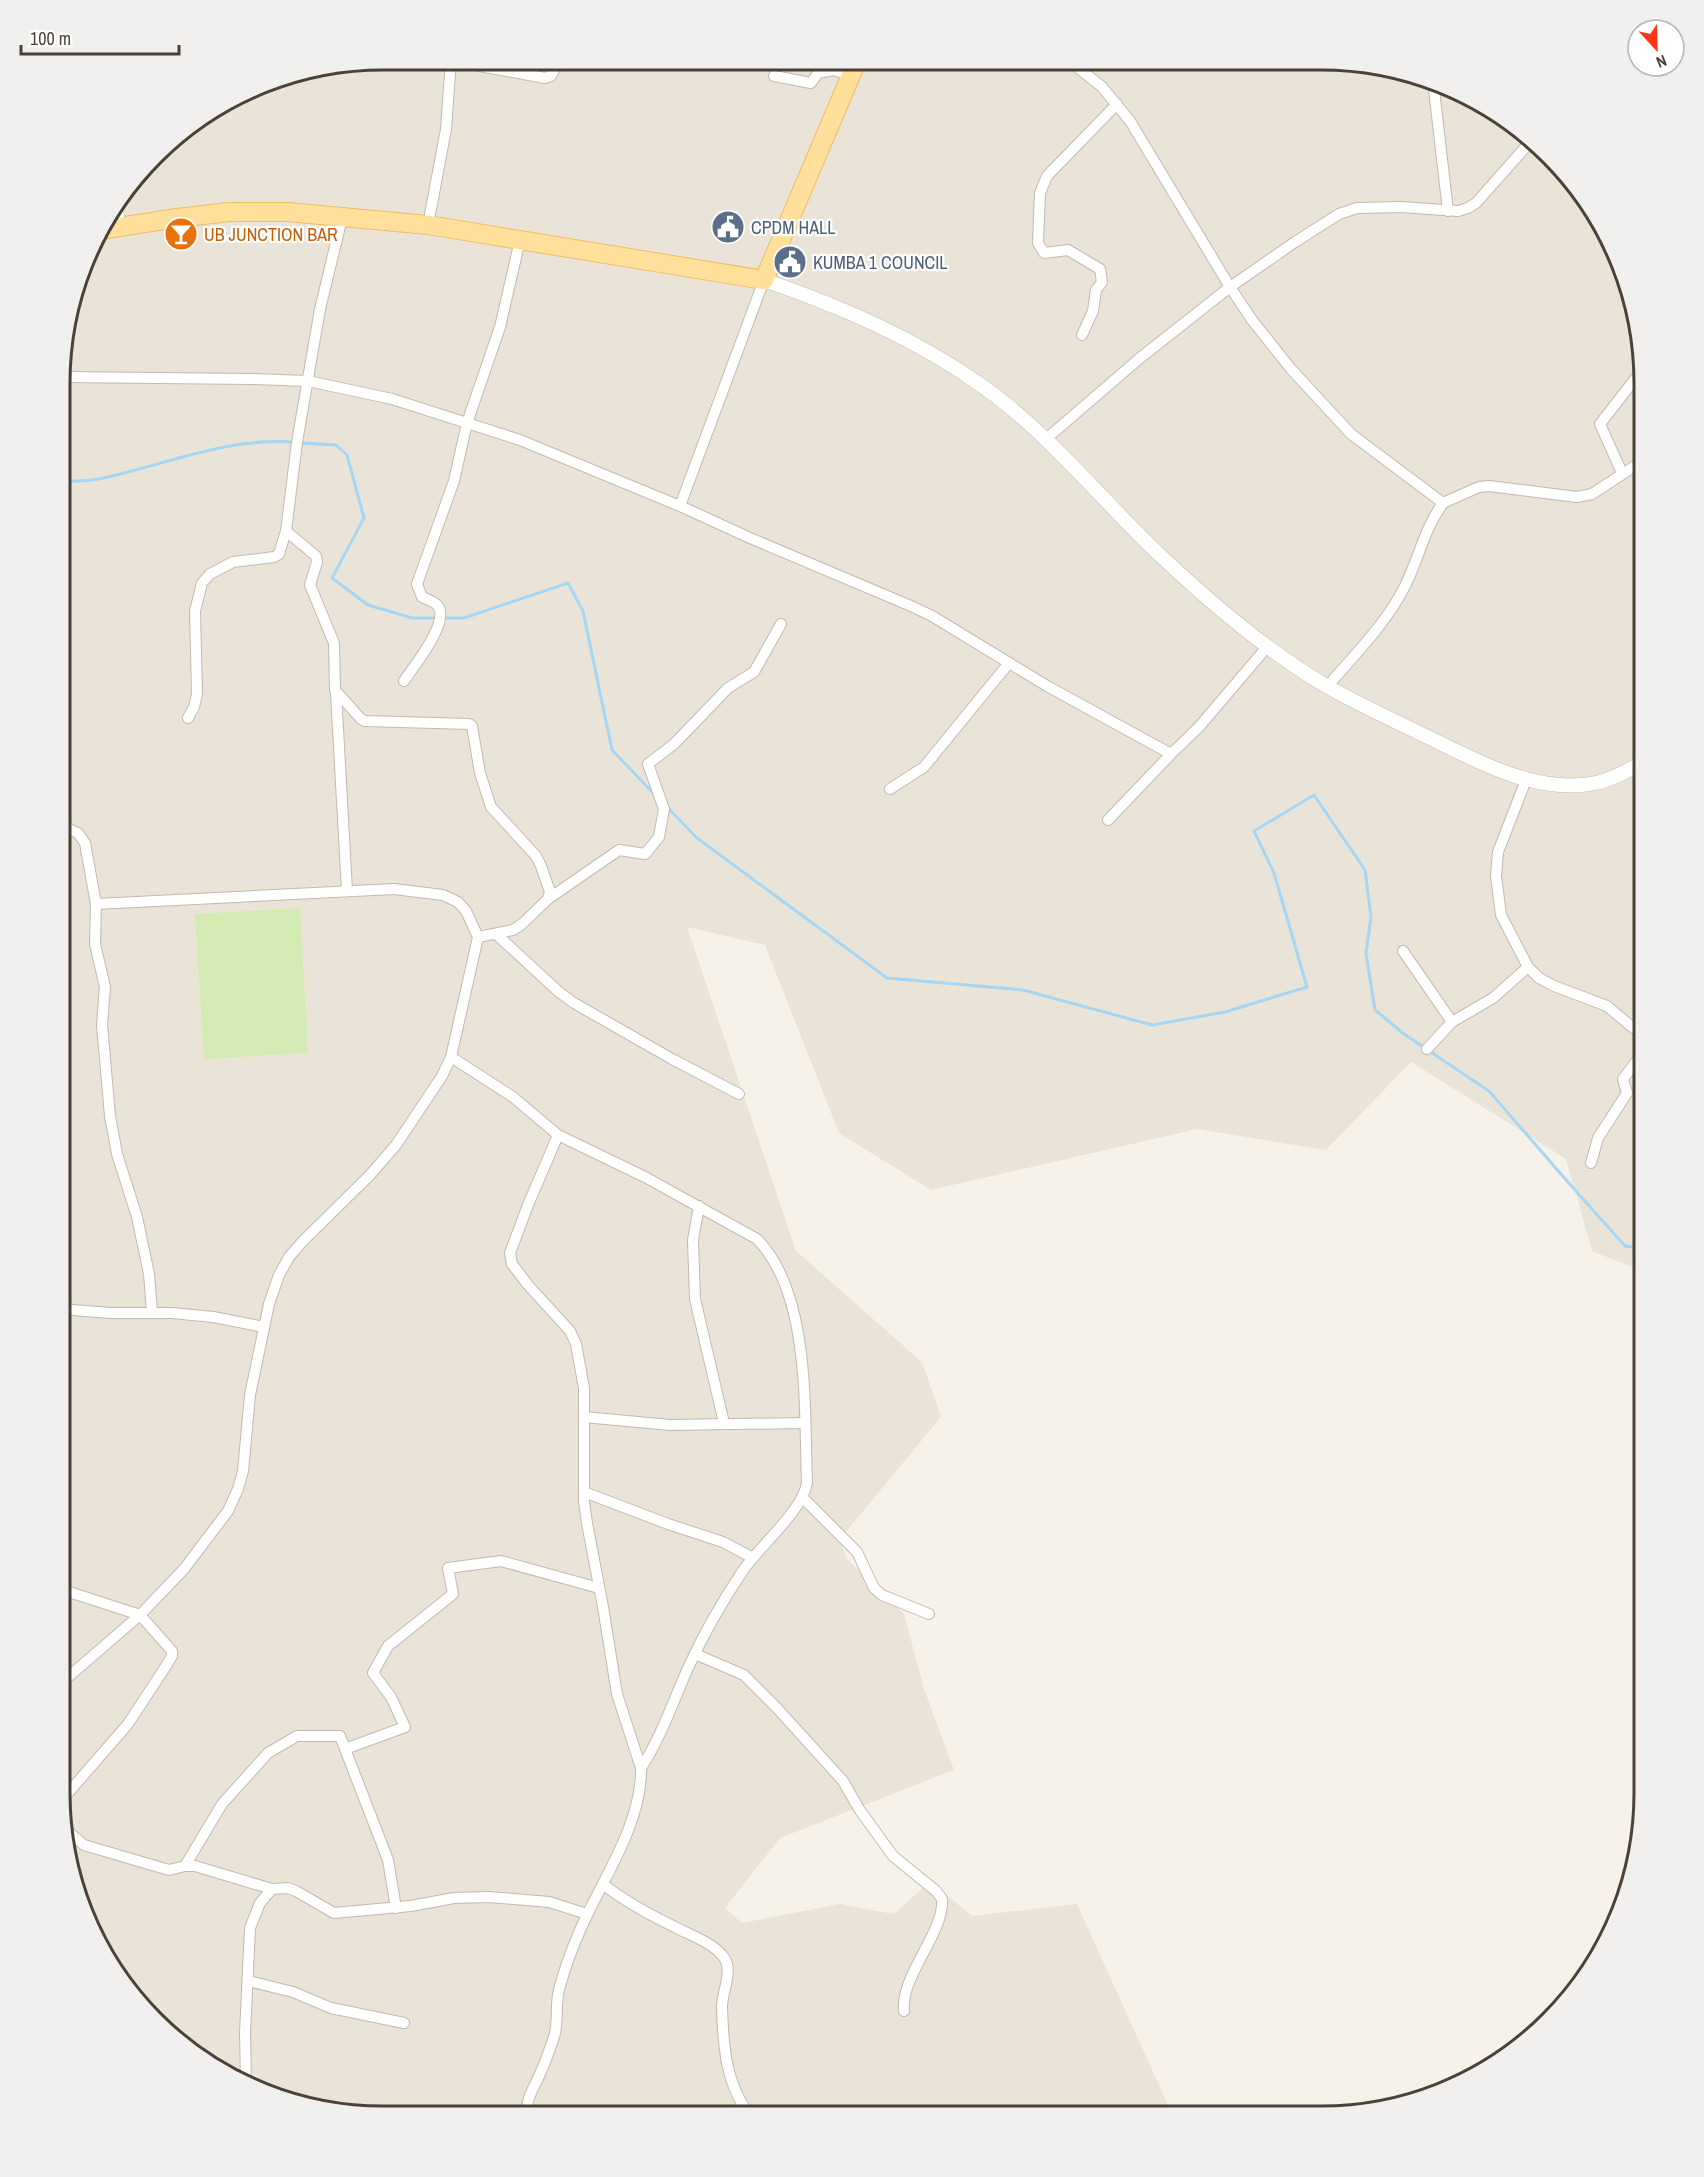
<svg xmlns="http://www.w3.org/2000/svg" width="1704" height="2177" font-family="'Archivo Narrow',sans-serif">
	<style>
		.residential { fill: #eae4d8 }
		.green { fill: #d3ebb2 }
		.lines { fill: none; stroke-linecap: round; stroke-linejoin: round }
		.stream { stroke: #a5d6f4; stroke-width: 3 }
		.minor-casing { stroke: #c2b9ac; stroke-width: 12 }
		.tertiary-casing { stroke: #c2b9ac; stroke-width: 15 }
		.primary-casing { stroke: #eabd64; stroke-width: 20 }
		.minor { stroke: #fff; stroke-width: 10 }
		.tertiary { stroke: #fff; stroke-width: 14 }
		.primary { stroke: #ffdf9a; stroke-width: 18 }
		.labels { text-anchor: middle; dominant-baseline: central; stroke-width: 4.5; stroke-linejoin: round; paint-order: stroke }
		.service-label { font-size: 18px; fill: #4e5e75; stroke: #fff; text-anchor: start }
		.food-label { font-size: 18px; fill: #c56008; stroke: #fff; text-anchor: start }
		.rim { fill: none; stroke: #4a4237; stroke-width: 3 }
	</style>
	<rect width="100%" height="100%" fill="#f6f2ea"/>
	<!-- residential -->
	<polygon class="residential" points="383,60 1363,63 1444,84 1501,115 1564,170 1601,222 1633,299 1644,383 1644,1272 1592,1251 1566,1159 1411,1062 1326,1150 1197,1129 931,1190 839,1133 765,945 687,927 796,1251 922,1362 941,1417 840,1539 846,1558 904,1614 924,1689 954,1770 780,1838 725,1908 742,1923 840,1904 894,1914 930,1881 972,1916 1077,1904 1173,2116 362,2116 280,2100 204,2063 154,2022 103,1955 71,1878 60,1794 63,341 103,222 170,140 279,77"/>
	<!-- green -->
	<polygon class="green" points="300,908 308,1053 204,1059 195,914"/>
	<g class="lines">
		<!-- stream -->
		<g class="stream">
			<polyline points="301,443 336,445 347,455 364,518 332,578 368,605 412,618 436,618"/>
			<path d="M63 482C76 481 91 481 104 478 166 464 229 437 294 442"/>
			<polyline points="443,618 464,618 568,583 583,611 612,750 654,794"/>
			<polyline points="667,807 697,838 887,978 1023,990 1152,1025 1225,1012 1307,987 1274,873 1254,831 1314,795 1365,870 1371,917 1366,953 1375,1010 1404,1034 1489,1091 1567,1181 1625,1246 1644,1249"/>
		</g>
		<!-- minor casing -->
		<g class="minor-casing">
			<g id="minor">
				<polyline points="447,60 545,78 551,76 559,61"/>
				<path d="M1071 62 1102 87 1130 121 1230 287 1252 320 1291 369 1351 434 1443 503C1423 531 1419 559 1404 588 1385 625 1354 655 1327 687"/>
				<polyline points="774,76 811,83 818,73 834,70 851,76"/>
				<polyline points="1433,81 1448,211"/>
				<polyline points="428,225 446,129 451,60"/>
				<polyline points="1082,335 1093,311 1096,290 1102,282 1100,269 1068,250 1044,253 1038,243 1040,193 1047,176 1117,104"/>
				<polyline points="63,377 251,379 308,381 392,399 520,440 680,506 750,538 911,606 932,616 1047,686 1171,754 1199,727 1267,647"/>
				<polyline points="1046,439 1140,358 1230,287 1295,242 1339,214 1357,208 1401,207 1458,211 1468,208 1476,203 1531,141"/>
				<polyline points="1622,473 1600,424 1642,370"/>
				<polyline points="1443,503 1479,487 1489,486 1577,497 1592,494 1644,460"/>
				<polyline points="680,506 764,280"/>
				<polyline points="286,531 316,556 317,562 310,585 334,643 335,690 361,719 365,721 469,724 472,726 480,773 491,807 536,856 541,866 550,892 548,899 522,924 513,930 478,937"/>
				<path d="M404 681C413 667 450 623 438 606 435 602 427 599 422 597L417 584 454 481 467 423 500 327 520 240"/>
				<polyline points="336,693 347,891"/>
				<polyline points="188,718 194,707 197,694 195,611 202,583 210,574 233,562 274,557 279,554 286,531 297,442 320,309 342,218"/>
				<polyline points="1526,780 1498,852 1496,876 1501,915 1528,967 1539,978 1554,986 1607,1006 1644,1037"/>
				<polyline points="890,789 924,767 1009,663"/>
				<polyline points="1108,820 1171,754"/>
				<polyline points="548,899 619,850 645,854 659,837 664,809 648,764 674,744 728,688 754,672 781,624"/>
				<polyline points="96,904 95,944 105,987 102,1025 110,1116 117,1154 137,1217 149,1274 152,1312"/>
				<polyline points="496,934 559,992 574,1003 672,1059 739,1094"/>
				<polyline points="1403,951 1452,1022"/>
				<polyline points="1427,1049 1452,1022 1493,998 1528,967"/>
				<path d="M451 1057 513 1097 558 1135 528 1205 510 1253 512 1264 528 1285 570 1331 576 1344 584 1388V1502L587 1523 603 1607 617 1694 641 1768C642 1817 611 1867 590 1909 578 1933 567 1960 560 1986 554 2003 560 2022 553 2040 549 2051 545 2063 540 2074 533 2089 526 2099 526 2116"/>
				<path d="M558 1135 645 1177 757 1239C811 1294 804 1411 807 1483 802 1512 759 1546 742 1572 722 1602 703 1635 688 1668 673 1702 661 1737 641 1768"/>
				<polyline points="1591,1163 1598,1138 1627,1093 1623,1079 1644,1051"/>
				<polyline points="699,1206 693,1240 695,1299 724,1423"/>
				<polyline points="61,1309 110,1313 172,1313 213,1317 264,1327"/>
				<polyline points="584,1417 670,1425 804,1423"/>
				<polyline points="584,1492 668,1524 723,1542 753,1558"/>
				<polyline points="803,1498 857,1552 874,1588 882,1595 929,1614"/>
				<polyline points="60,1589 140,1615 172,1651 172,1656 166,1666 128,1724 61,1801"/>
				<path d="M695 1654 744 1675 777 1708 843 1781 859 1809 893 1856 936 1891 942 1899C945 1932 900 1976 904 2011"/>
				<polyline points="60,1684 140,1615 184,1569 228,1511 238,1489 243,1471 250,1395 269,1304 279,1275 289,1257 303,1241 370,1175 396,1145 442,1076 451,1057 478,937 466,911 458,902 443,895 394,889 96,904 85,843 78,833 62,826"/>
				<polyline points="345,1749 405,1727 391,1697 373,1673 388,1646 453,1594 448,1568 501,1561 599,1588"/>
				<polyline points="65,1829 84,1845 169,1870 185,1866 195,1866 272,1889 288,1888 296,1891 334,1913 411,1906 454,1898 489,1897 549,1902 587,1914"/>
				<polyline points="185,1866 222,1804 268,1753 297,1736 340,1736 388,1860 396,1908"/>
				<path d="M604 1885C626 1902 650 1915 675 1927 690 1935 711 1942 722 1955 735 1969 722 1990 722 2007 723 2045 726 2087 751 2116"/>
				<polyline points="248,1981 293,1992 331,2008 404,2023"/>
				<polyline points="246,2083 245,2032 250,1928 260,1903 272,1889"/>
			</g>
		</g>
		<!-- tertiary casing -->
		<g class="tertiary-casing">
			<g id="tertiary">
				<polyline points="116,206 118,227"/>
				<path d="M764 280C842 307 917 339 985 388 1052 436 1103 502 1163 558 1214 606 1268 652 1328 687 1362 706 1397 722 1432 739 1480 763 1540 795 1596 783 1614 779 1628 770 1644 762"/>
			</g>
		</g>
		<!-- primary casing -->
		<g class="primary-casing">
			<polyline id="primary" points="100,230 177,218 229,212 288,212 428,225 764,280 857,61"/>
		</g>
		<!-- minor -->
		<use href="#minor" class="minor"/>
		<!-- tertiary -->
		<use href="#tertiary" class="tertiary"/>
		<!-- primary -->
		<use href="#primary" class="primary"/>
	</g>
	<!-- icons -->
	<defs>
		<g id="civic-disc" transform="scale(1.725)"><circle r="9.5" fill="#5c6f8a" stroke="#fff"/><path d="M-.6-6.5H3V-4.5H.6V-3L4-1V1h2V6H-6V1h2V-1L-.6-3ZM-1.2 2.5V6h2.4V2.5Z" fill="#fff"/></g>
		<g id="bar-disc" transform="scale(1.725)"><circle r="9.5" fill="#e8710a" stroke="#fff"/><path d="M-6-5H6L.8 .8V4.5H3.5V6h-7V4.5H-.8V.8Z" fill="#fff"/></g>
	</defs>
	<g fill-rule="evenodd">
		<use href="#civic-disc" x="728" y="227"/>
		<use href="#bar-disc" x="181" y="234"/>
		<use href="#civic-disc" x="790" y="262"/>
	</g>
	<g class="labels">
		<!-- service labels -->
		<g class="service-label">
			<text x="751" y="227">CPDM HALL</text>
			<text x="813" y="262">KUMBA 1 COUNCIL</text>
		</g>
		<!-- food labels -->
		<g class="food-label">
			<text x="204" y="234">UB JUNCTION BAR</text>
		</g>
	</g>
	<!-- crop -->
	<path d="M0 0H1704V2177H0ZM383 70H1321A313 313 0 0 1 1634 383V1793A313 313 0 0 1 1321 2106H383A313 313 0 0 1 70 1793V383A313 313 0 0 1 383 70Z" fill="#f1f0ef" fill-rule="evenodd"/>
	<path class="rim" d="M383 70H1321A313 313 0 0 1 1634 383V1793A313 313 0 0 1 1321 2106H383A313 313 0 0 1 70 1793V383A313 313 0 0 1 383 70Z"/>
	<!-- north arrow -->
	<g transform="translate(1656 48) rotate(158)"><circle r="28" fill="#ffffff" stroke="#b7b3af" stroke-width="1.5"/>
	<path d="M0-4.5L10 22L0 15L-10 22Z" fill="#ff3318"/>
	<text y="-9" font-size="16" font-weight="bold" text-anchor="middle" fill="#4a4237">N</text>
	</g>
	<!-- scale -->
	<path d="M21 45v9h158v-9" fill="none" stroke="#4a4237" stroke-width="3"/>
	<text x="30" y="45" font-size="18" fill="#4a4237" stroke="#ffffff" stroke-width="4.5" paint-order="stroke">100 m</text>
</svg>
